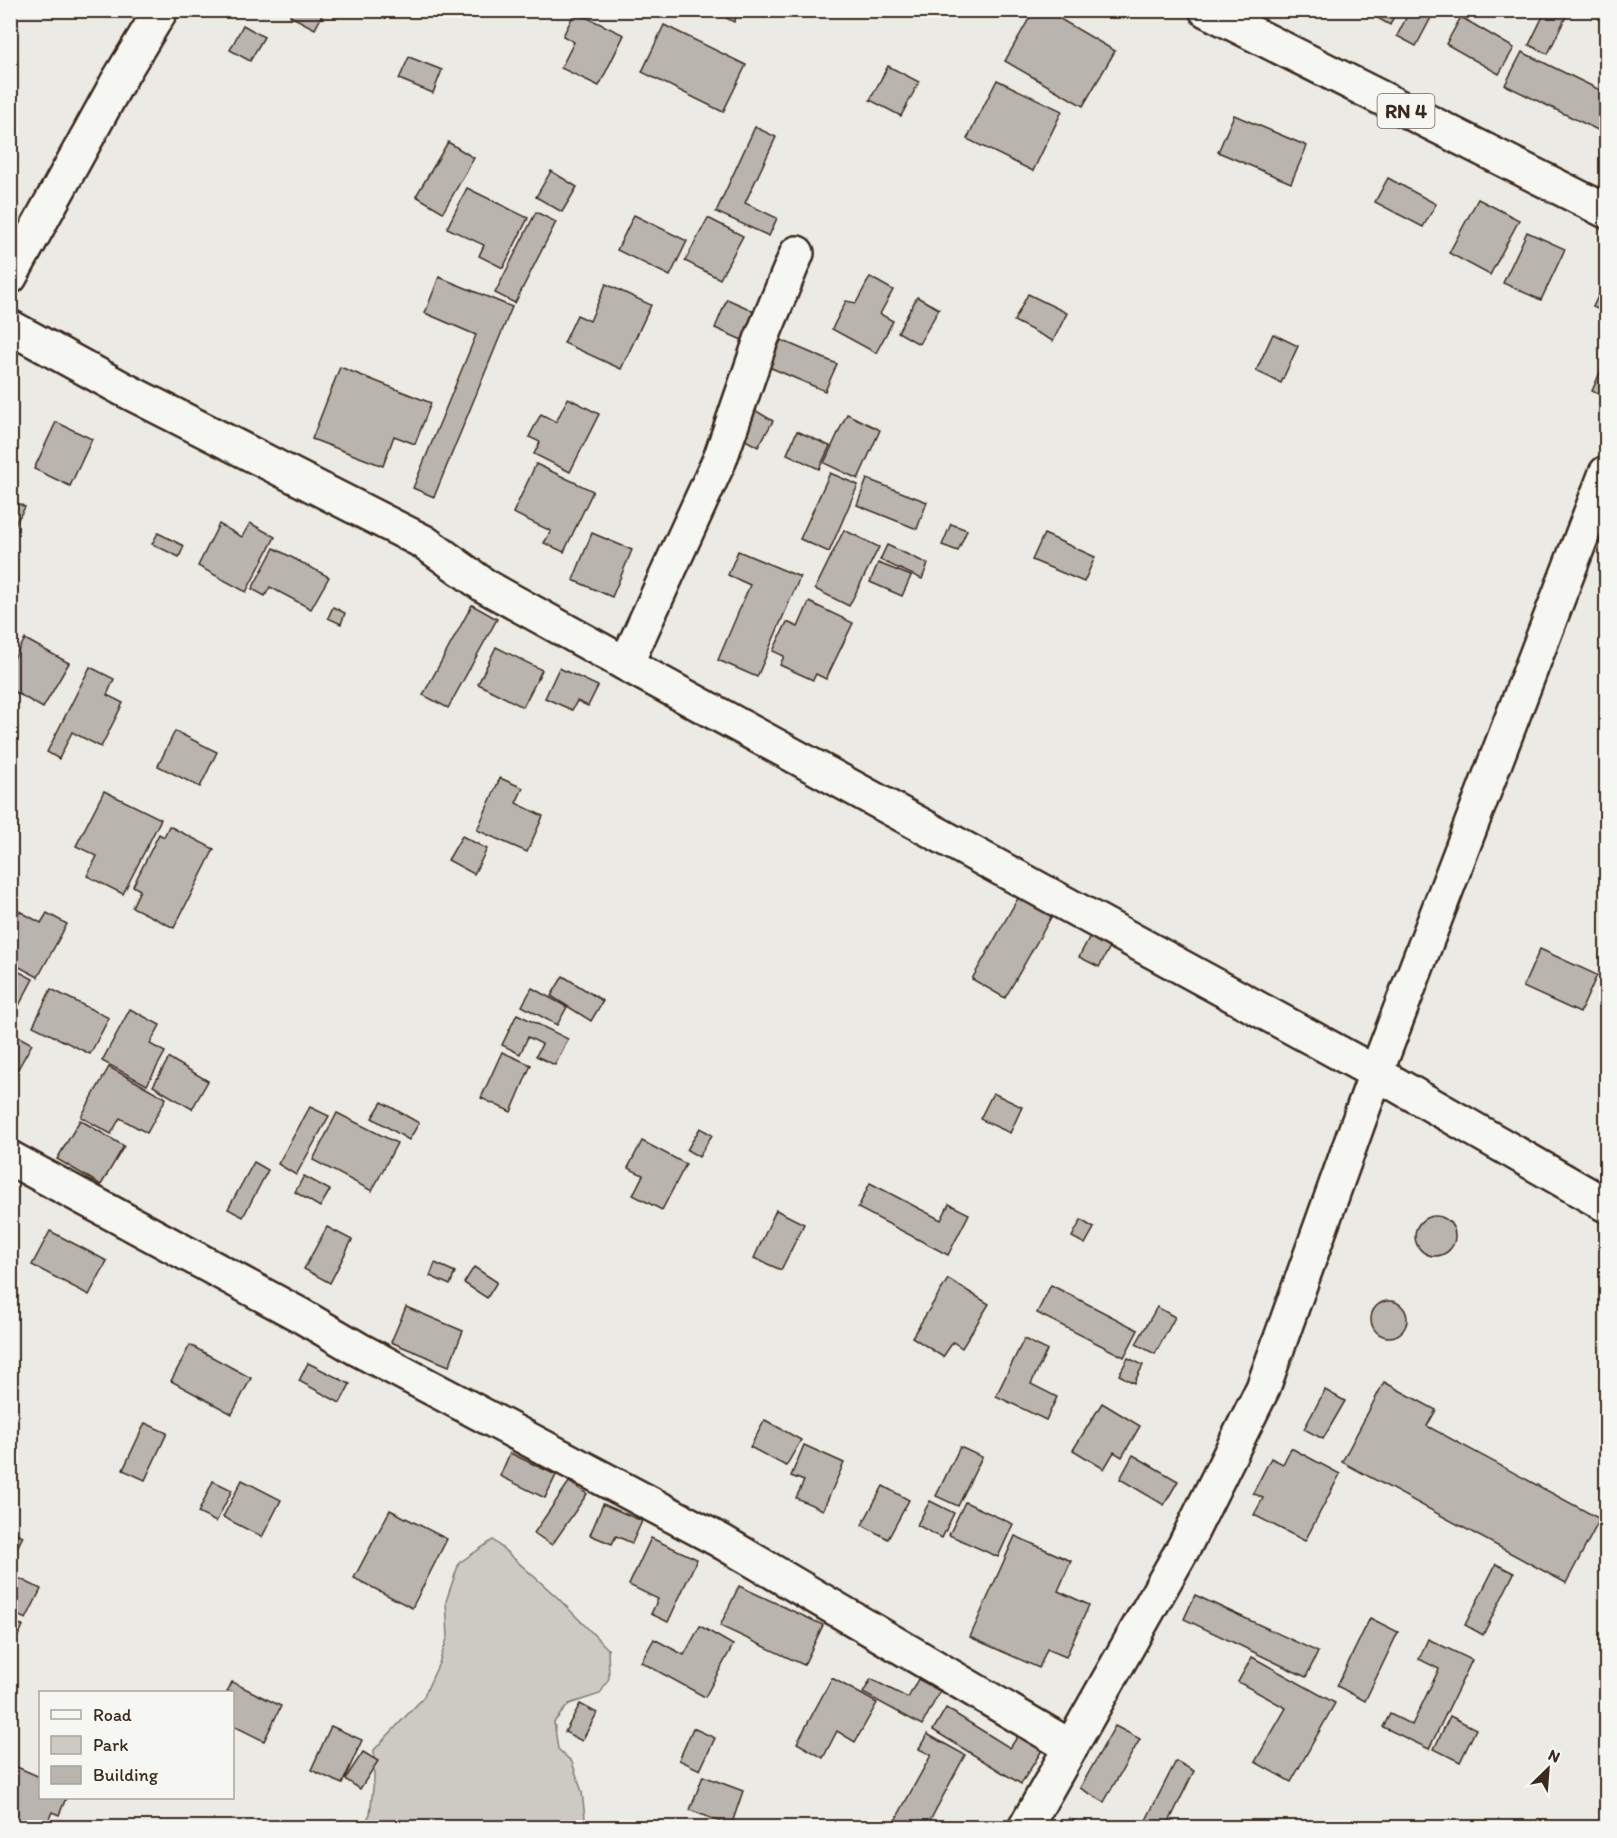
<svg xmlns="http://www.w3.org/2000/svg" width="1617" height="1838" font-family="Itim,sans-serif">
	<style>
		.green { fill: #cdcac4; stroke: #847a71; stroke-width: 1.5 }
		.building { fill: #bab4ae; stroke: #3b2a1e; stroke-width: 1.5 }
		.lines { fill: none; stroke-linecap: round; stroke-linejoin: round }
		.street-casing { stroke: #3b2a1e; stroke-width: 38 }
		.primary-casing { stroke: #3b2a1e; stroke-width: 38 }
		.street { stroke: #f6f6f2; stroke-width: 33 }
		.primary { stroke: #f6f6f2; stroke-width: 33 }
		.labels { text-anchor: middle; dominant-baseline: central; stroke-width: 6; stroke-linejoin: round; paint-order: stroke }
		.shield { fill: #f6f6f2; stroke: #73675e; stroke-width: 1.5 }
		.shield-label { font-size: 20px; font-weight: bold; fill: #3b2a1e }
	</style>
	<rect width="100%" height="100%" fill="#ebeae5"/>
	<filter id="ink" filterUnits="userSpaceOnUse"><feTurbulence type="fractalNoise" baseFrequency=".0167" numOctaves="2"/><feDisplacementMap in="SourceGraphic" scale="12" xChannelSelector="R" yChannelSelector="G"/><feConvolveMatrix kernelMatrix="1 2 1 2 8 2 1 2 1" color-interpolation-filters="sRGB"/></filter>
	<g filter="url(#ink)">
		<!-- green -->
		<polygon class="green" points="493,1540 557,1597 608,1649 609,1678 600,1694 569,1704 554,1722 558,1749 572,1762 582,1792 586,1827 362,1828 370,1814 374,1780 374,1750 423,1698 439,1663 448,1636 446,1601 459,1563"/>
		<!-- building -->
		<g class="building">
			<polygon points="292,10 325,10 315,29 290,16"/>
			<polygon points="711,10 739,10 734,22"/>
			<polygon points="1034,10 1045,10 1115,51 1083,106 1005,61"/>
			<polygon points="1363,10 1397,10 1390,25"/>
			<polygon points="1410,10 1435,10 1416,46 1397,36"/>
			<polygon points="1546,10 1569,10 1548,54 1529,45"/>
			<polygon points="575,12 624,35 599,86 561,68 574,42 563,36"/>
			<polygon points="1461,17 1514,48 1499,74 1446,44"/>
			<polygon points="243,25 264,37 250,61 230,50"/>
			<polygon points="664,25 746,65 723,112 642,72"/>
			<polygon points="1522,52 1606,93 1606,134 1505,85"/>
			<polygon points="409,57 442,70 433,93 399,79"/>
			<polygon points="888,66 919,82 901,116 870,100"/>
			<polygon points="997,80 1062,111 1033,171 967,139"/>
			<polygon points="1234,115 1307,146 1291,183 1218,152"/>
			<polygon points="755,127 776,137 745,203 777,218 769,236 716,212"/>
			<polygon points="448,142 474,158 443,212 416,196"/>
			<polygon points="551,171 577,187 562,212 536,197"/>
			<polygon points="1388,178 1436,204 1423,227 1375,202"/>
			<polygon points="467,188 528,218 503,268 479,256 484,245 447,228"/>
			<polygon points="1478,199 1519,220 1490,275 1449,253"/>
			<polygon points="536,212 556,222 515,303 495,293"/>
			<polygon points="634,215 687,241 670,276 617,250"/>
			<polygon points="708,218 743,236 720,279 685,261"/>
			<polygon points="1527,232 1565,249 1541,300 1503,283"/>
			<polygon points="439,277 512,307 434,497 413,488 476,335 425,313"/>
			<polygon points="870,277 893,290 880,314 893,321 876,353 832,329 846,301 856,303"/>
			<polygon points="1606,279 1606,313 1593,307"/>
			<polygon points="606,284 651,305 621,369 564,343 577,315 590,321"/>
			<polygon points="1028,294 1067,313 1053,341 1014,321"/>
			<polygon points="917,297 939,309 919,344 898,332"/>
			<polygon points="727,299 754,311 742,340 715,328"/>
			<polygon points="1273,334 1298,346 1281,383 1256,371"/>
			<polygon points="781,340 837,364 825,391 769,367"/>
			<polygon points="1606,359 1606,398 1592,391"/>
			<polygon points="340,367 431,403 415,444 394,436 383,466 312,439"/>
			<polygon points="568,398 599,414 570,472 534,454 540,442 529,437 541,414 556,422"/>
			<polygon points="753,409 773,421 758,447 738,436"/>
			<polygon points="847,414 880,430 858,479 824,463"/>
			<polygon points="56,422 92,439 70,486 34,469"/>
			<polygon points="797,431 830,446 819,469 787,454"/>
			<polygon points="536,464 593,491 564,552 544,543 551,531 513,513"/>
			<polygon points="830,473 858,485 829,552 800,539"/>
			<polygon points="867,479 927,502 917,529 857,505"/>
			<polygon points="10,499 25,507 10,533"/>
			<polygon points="250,523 275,537 246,592 198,566 219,524 242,537"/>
			<polygon points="951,524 967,530 958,551 942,545"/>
			<polygon points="844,530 879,547 849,606 815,589"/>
			<polygon points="158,533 184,546 179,557 152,544"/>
			<polygon points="592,533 632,550 612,597 573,580"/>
			<polygon points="1044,534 1095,557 1084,582 1032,560"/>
			<polygon points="887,545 928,564 922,579 880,560"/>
			<polygon points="274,548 329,577 311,609 270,587 265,596 252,589"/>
			<polygon points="738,551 800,577 757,677 718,660 750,585 728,575"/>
			<polygon points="878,563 911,576 902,596 870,582"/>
			<polygon points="809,602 853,623 826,679 816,674 813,680 780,665 784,656 773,651 787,622 798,627"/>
			<polygon points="472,605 497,619 448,708 423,695"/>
			<polygon points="333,607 345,613 341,624 328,618"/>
			<polygon points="25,639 69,663 43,708 10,689 10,665"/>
			<polygon points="496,647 542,670 523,707 478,684"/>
			<polygon points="90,667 114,679 107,695 123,703 101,747 72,732 59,759 47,752"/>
			<polygon points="559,668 598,686 588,706 577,701 572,710 545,698"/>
			<polygon points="175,731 217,752 200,787 158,766"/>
			<polygon points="500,778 523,788 516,803 543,816 527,852 477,830"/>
			<polygon points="104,791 161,819 123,894 87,876 97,856 76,846"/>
			<polygon points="169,826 214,849 174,928 132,907 140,890 133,886 159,834 164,837"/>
			<polygon points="462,836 487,849 474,874 448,860"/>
			<polygon points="1021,893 1054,912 1005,998 972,979"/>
			<polygon points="19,911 41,923 47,913 67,924 38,977 10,962 10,912 17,915"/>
			<polygon points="1091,934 1111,945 1099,967 1079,957"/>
			<polygon points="1540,949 1597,975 1580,1013 1523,987"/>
			<polygon points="10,967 33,979 15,1013 10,1010"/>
			<polygon points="563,976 603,1001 591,1021 551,996"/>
			<polygon points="532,988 567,1007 557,1025 522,1006"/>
			<polygon points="51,989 109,1018 90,1054 33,1026"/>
			<polygon points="130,1009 160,1025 150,1044 165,1052 147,1085 102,1061"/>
			<polygon points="517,1014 568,1039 555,1065 536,1056 542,1044 528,1037 520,1054 502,1045"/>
			<polygon points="10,1032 32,1044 10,1083"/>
			<polygon points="502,1052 531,1065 511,1112 481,1098"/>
			<polygon points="169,1058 208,1081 192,1109 153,1086"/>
			<polygon points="109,1067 166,1098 147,1133 120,1118 111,1134 81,1117"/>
			<polygon points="993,1093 1022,1107 1010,1133 980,1119"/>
			<polygon points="382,1102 419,1123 409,1140 372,1118"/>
			<polygon points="310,1107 329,1116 296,1175 278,1164"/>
			<polygon points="337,1113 397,1143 372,1191 313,1160"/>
			<polygon points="80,1120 124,1146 101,1185 57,1159"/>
			<polygon points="700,1128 712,1135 699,1157 687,1150"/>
			<polygon points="642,1141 686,1164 662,1210 633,1195 643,1175 628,1168"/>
			<polygon points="254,1162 268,1170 243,1217 228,1209"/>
			<polygon points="304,1176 330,1190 320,1207 295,1192"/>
			<polygon points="870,1183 941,1220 949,1204 969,1214 948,1255 858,1208"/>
			<polygon points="776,1210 804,1224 781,1270 754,1258"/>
			<circle cx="1435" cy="1236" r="20"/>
			<polygon points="1081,1220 1094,1228 1085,1244 1072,1237"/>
			<polygon points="327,1227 352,1240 330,1283 304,1269"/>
			<polygon points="50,1231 107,1261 89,1295 32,1265"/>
			<polygon points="435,1263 455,1272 450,1285 430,1276"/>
			<polygon points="474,1267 497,1282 487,1298 464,1283"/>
			<polygon points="948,1279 989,1304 962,1348 953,1342 943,1357 912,1337"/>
			<polygon points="1051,1285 1138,1330 1124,1357 1037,1313"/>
			<circle cx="1389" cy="1319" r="18"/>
			<polygon points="406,1307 463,1331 449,1366 391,1342"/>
			<polygon points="1157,1307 1175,1317 1155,1354 1136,1344"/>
			<polygon points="1024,1339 1047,1350 1031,1384 1057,1397 1046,1420 996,1396"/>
			<polygon points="190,1345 251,1378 232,1414 171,1381"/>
			<polygon points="1128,1358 1143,1365 1134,1383 1119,1375"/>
			<polygon points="308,1363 350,1384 340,1403 299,1381"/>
			<polygon points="1384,1382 1436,1410 1427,1426 1600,1519 1566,1583 1342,1462"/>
			<polygon points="1325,1390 1345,1401 1323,1439 1304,1429"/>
			<polygon points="1102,1403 1140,1426 1122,1457 1114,1452 1104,1469 1073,1450"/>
			<polygon points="765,1420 801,1440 786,1466 750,1447"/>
			<polygon points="145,1423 167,1433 145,1480 123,1470"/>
			<polygon points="804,1445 844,1463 823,1510 796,1498 804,1481 791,1476"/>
			<polygon points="960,1447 982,1457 958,1506 936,1496"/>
			<polygon points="1291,1448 1340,1474 1305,1541 1254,1515 1263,1498 1253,1493 1271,1458 1283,1464"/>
			<polygon points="510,1453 556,1475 545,1498 500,1476"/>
			<polygon points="1133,1455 1178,1481 1164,1505 1120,1479"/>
			<polygon points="242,1480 281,1500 262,1537 223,1517"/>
			<polygon points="213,1481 232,1490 216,1522 198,1513"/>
			<polygon points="569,1482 587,1494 552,1545 534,1533"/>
			<polygon points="883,1486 909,1500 888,1539 862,1525"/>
			<polygon points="930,1501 954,1513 942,1538 917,1525"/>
			<polygon points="965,1502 1013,1524 998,1557 949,1535"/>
			<polygon points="603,1504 642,1521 632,1543 616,1536 612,1544 590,1535"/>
			<polygon points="390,1510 447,1539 412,1608 354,1578"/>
			<polygon points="10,1530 23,1536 10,1562"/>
			<polygon points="1015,1536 1071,1561 1058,1591 1089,1605 1066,1657 1047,1649 1039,1668 970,1637"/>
			<polygon points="651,1538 697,1559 668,1622 651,1614 658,1599 629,1585"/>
			<polygon points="1496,1564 1514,1573 1483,1635 1465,1625"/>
			<polygon points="10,1574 41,1589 26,1619 10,1612"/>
			<polygon points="739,1586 823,1625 804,1665 720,1626"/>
			<polygon points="1195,1595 1318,1652 1306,1677 1184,1619"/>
			<polygon points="1370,1618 1398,1632 1365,1701 1337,1686"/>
			<polygon points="10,1619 23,1626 12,1647 10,1646"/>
			<polygon points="700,1626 733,1645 705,1697 641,1662 654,1639 684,1655"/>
			<polygon points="1428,1639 1472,1660 1429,1749 1383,1727 1390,1714 1412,1725 1439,1669 1419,1659"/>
			<polygon points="1252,1657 1335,1703 1291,1782 1255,1762 1286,1708 1238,1682"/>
			<polygon points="832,1678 877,1703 855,1742 837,1731 823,1758 797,1743"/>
			<polygon points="871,1679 908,1698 918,1679 940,1691 922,1725 863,1693"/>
			<polygon points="232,1682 281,1706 264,1741 232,1725 232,1692 227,1692"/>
			<polygon points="580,1704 597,1713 582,1741 565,1732"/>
			<polygon points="946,1708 1010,1748 1020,1733 1044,1747 1021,1784 933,1730"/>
			<polygon points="1450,1716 1476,1729 1460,1762 1434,1749"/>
			<polygon points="331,1726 362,1740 342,1784 311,1770"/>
			<polygon points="1115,1726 1140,1739 1104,1802 1080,1788"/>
			<polygon points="693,1728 715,1738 700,1770 679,1760"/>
			<polygon points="927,1734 965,1755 926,1828 891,1828 931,1755 919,1749"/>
			<polygon points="363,1752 378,1761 360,1789 345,1779"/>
			<polygon points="1176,1761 1194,1771 1166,1828 1142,1828"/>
			<polygon points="10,1764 40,1777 40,1798 66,1798 59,1815 52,1812 45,1828 14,1828 10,1826"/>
			<polygon points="703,1776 743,1791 731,1826 690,1810"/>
			<polygon points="1069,1818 1086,1828 1065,1828"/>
		</g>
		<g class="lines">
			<!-- street casing -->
			<g class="street-casing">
				<g id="street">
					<polyline points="10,277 118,81 161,10"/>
					<polyline points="10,327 123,389 424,542 485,586 626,664 1376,1073 1606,1205"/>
					<polyline points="626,664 720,459 761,340 797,253"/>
					<polyline points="10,1158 300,1315 358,1349 719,1540 1071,1747"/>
					<polyline points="1025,1828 1185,1545 1263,1388 1376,1073 1606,473"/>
				</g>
			</g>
			<!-- primary casing -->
			<g class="primary-casing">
				<polyline id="primary" points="1206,10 1606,211"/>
			</g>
			<!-- street -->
			<use href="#street" class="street"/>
			<!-- primary -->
			<use href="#primary" class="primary"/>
		</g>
	</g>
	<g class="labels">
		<!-- shield labels -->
		<rect class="shield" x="1377.5" y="94" width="57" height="34" rx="4.5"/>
		<g class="shield-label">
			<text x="1406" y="111">RN 4</text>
		</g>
	</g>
	<!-- margin -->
	<rect width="1617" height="1838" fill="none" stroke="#f6f6f2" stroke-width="36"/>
	<rect x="18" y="18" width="1581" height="1802" fill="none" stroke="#3b2a1e" stroke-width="2" filter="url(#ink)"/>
	<!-- legend -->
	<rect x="39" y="1691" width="195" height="108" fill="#f6f6f2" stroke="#aba49d" stroke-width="1.5"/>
	<rect x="51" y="1710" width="30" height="9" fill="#f6f6f2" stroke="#aba49d" stroke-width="1.5"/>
	<text x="93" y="1721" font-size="18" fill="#3b2a1e">Road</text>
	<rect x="51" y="1736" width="30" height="18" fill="#cdcac4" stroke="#aba49d" stroke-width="1.5"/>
	<text x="93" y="1751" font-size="18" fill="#3b2a1e">Park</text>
	<rect x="51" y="1766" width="30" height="18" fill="#bab4ae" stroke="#aba49d" stroke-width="1.5"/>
	<text x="93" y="1781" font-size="18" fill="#3b2a1e">Building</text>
	<!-- north arrow -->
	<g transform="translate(1548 1769) rotate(25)" stroke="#f6f6f2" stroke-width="4.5" paint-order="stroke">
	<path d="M0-4.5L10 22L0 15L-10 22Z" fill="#3b2a1e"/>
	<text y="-9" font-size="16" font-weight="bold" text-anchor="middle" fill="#3b2a1e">N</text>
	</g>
</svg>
